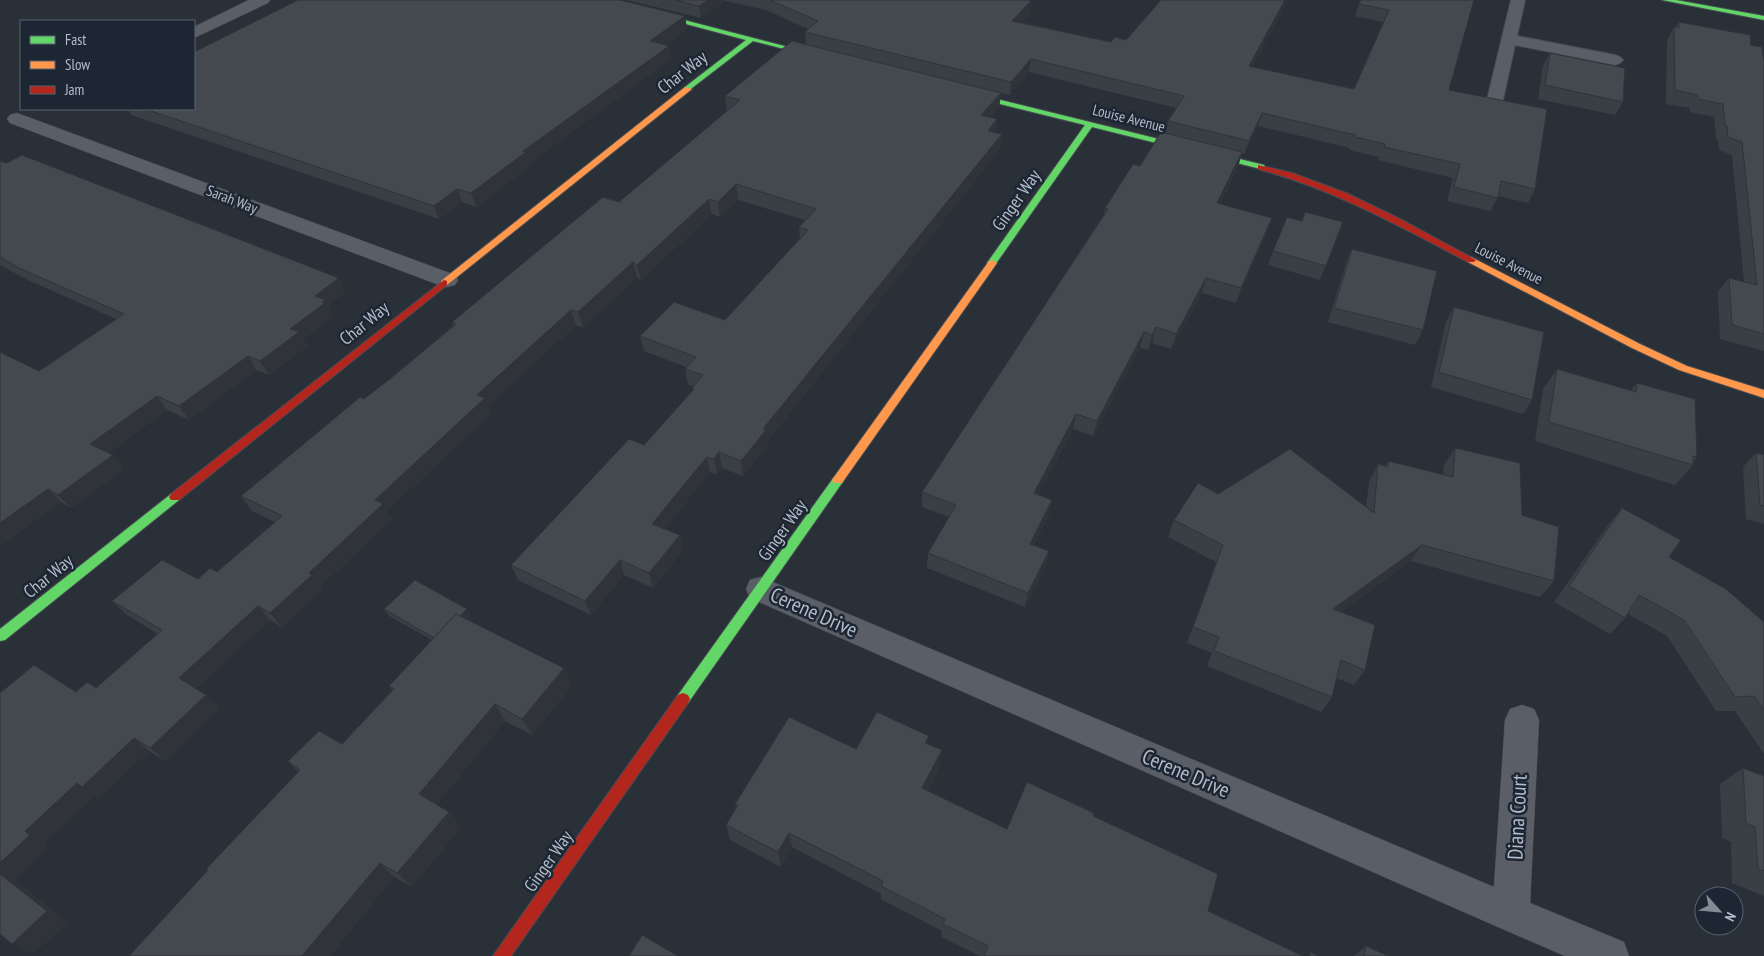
<svg xmlns="http://www.w3.org/2000/svg" width="1764" height="956" font-family="'PT Sans Narrow',sans-serif">
	<style>
		.lines { fill: none; stroke-linecap: round; stroke-linejoin: round }
		.lane-casing { stroke: #484c53; stroke-width: 2 }
		.street-casing { stroke: #484c53; stroke-width: 1 }
		.fast-casing { stroke: #484c53; stroke-width: 2 }
		.slow-casing { stroke: #484c53; stroke-width: 2 }
		.jam-casing { stroke: #484c53; stroke-width: 2 }
		.lane { fill: #5a5e66; fill-rule: evenodd }
		.street { fill: #5a5e66; fill-rule: evenodd }
		.fast { fill: #63d668; fill-rule: evenodd }
		.slow { fill: #ff974d; fill-rule: evenodd }
		.jam { fill: #b3261e; fill-rule: evenodd }
		.wall { fill: #3a3f45 }
		.shaded-wall { fill: #303338 }
		.building { fill: #444950; stroke: #303338 }
		.labels { text-anchor: middle; dominant-baseline: central; stroke-width: 5; stroke-linejoin: round; paint-order: stroke }
		.far-street-label { font-size: 15px; fill: #b4bcc9; stroke: #1d2633 }
		.street-label { font-size: 18px; fill: #b4bcc9; stroke: #1d2633 }
		.near-street-label { font-size: 21px; fill: #b4bcc9; stroke: #1d2633 }
	</style>
	<rect width="100%" height="100%" fill="#2a3038"/>
	<g class="lines">
		<!-- lane casing -->
		<g class="lane-casing">
			<polygon id="lane" points="1511,0 1525,0 1517,36 1615,55 1620,57 1623,60 1620,63 1615,65 1515,45 1502,104 1500,107 1488,107 1486,104"/>
		</g>
		<!-- street casing -->
		<g class="street-casing">
			<g id="street">
				<polygon points="249,0 270,0 268,3 194,38 194,27"/>
				<polygon points="17,113 455,275 458,280 455,285 447,287 439,285 10,123 7,119 10,115"/>
				<polygon points="761,577 1494,887 1505,720 1510,709 1522,705 1534,709 1539,720 1530,903 1624,942 1629,956 1565,956 1498,927 750,598 746,589 750,580"/>
			</g>
		</g>
		<!-- fast casing -->
		<g class="fast-casing">
			<g id="fast">
				<polygon points="596,0 607,0 823,56 819,58 753,41 688,91 684,89 685,87 746,40"/>
				<polygon points="1662,0 1676,0 1764,16 1764,20"/>
				<polygon points="960,90 1264,165 1265,167 1261,169 1092,127 995,265 992,266 987,263 1085,125 960,94"/>
				<polygon points="838,476 842,477 844,480 842,483 688,703 683,705 678,703 676,699 678,695 834,477"/>
				<polygon points="175,493 179,494 181,497 179,500 5,640 0,641 0,629 171,494"/>
			</g>
		</g>
		<!-- slow casing -->
		<g class="slow-casing">
			<g id="slow">
				<polygon points="685,87 692,89 447,285 441,285 441,281"/>
				<polygon points="1471,257 1640,344 1687,366 1764,390 1764,398 1679,370 1632,348 1468,262 1466,260"/>
				<polygon points="992,260 997,263 842,483 834,483 832,480 834,477 989,261"/>
			</g>
		</g>
		<!-- jam casing -->
		<g class="jam-casing">
			<g id="jam">
				<path d="M1258 165 1292 173 1346 193 1398 218 1476 260 1474 262H1468C1399 226 1333 189 1258 169Z"/>
				<polygon points="444,280 447,281 447,285 179,500 171,500 169,497 171,494"/>
				<polygon points="683,693 688,695 690,699 688,703 511,956 493,956 678,695"/>
			</g>
		</g>
		<!-- lane -->
		<use href="#lane" class="lane"/>
		<!-- street -->
		<use href="#street" class="street"/>
		<!-- fast -->
		<use href="#fast" class="fast"/>
		<!-- slow -->
		<use href="#slow" class="slow"/>
		<!-- jam -->
		<use href="#jam" class="jam"/>
	</g>
	<!-- wall -->
	<g class="wall">
		<polygon points="627,0 1028,0 1031,1 1029,13 1021,22 1111,42 1126,40 1288,0 1252,67 1354,89 1383,22 1355,16 1359,4 1474,0 1449,90 1535,189 1528,203 1498,196 1491,211 1447,201 1453,178 1378,160 1379,157 1350,150 1350,148 1258,126 1244,154 1242,153 1238,167 1220,203 1267,233 1236,303 1202,293 1171,349 1152,343 1148,350 1140,348 1093,436 1073,429 1038,495 1052,500 1049,515 1034,545 1049,551 1046,566 1025,607 927,568 928,553 949,517 922,507 922,492 1104,214 1105,208 1166,133 1168,121 1177,108 1029,72 1010,95 1001,93 999,108 991,118 997,119 996,133 1002,134 1000,149 767,442 768,445 743,476 722,468 717,474 710,472 664,529 680,535 683,550 653,588 624,575 591,615 518,580 511,565 644,445 693,391 692,388 694,386 688,384 685,369 686,367 644,351 640,336 725,320 800,238 799,227 805,220 738,200 720,217 711,214 641,281 637,277 583,328 576,325 488,406 491,414 387,511 392,519 321,586 323,589 282,627 270,620 196,689 206,695 220,708 166,761 149,751 99,799 94,796 44,843 49,847 14,880 67,922 33,954 12,944 0,693 76,692 96,688 158,634 127,615 112,601 198,579 217,572 275,522 252,511 241,496 391,378 453,326 452,322 619,202 727,111 725,96 806,45 805,32 808,29 766,10 725,1 701,18"/>
		<polygon points="685,16 687,29 665,45 669,46 671,59 530,163 530,166 476,207 462,202 439,219 131,115 128,109 194,109"/>
		<polygon points="1679,22 1751,45 1764,61 1764,351 1720,339 1718,292 1729,278 1744,282 1732,155 1719,150 1718,139 1716,139 1714,117 1690,112 1690,108 1666,104 1667,40 1674,27 1676,27"/>
		<polygon points="1550,53 1623,102 1615,115 1538,99 1543,66"/>
		<polygon points="0,161 346,292 328,305 333,314 331,315 332,317 303,339 307,346 269,375 256,370 189,420 167,410 108,453 113,455 124,469 71,508 61,502 0,546 39,371 116,319 30,281 0,265"/>
		<polygon points="1302,221 1343,222 1320,280 1268,265 1273,251"/>
		<polygon points="1352,249 1423,330 1415,345 1328,322 1346,263"/>
		<polygon points="1454,307 1532,400 1523,414 1431,387 1446,322"/>
		<polygon points="1557,369 1630,391 1637,383 1697,457 1693,462 1693,465 1675,485 1535,441 1543,389"/>
		<polygon points="1455,448 1522,515 1554,581 1540,597 1411,561 1341,612 1365,670 1354,685 1336,678 1332,697 1321,712 1207,666 1212,653 1187,643 1216,562 1168,537 1174,520 1218,494 1366,507 1369,482 1378,464 1385,466 1388,461 1443,475 1444,465"/>
		<polygon points="1756,453 1764,455 1764,524 1746,519 1743,467"/>
		<polygon points="1622,508 1669,557 1764,622 1764,754 1735,711 1716,711 1667,636 1628,614 1625,618 1610,634 1554,602 1608,525"/>
		<polygon points="384,609 471,615 467,619 564,668 572,686 532,735 505,721 436,805 449,812 461,827 412,887 394,877 330,956 298,772 288,761 342,744 392,690 389,686 432,640 389,616"/>
		<polygon points="928,744 940,766 928,791 1007,829 1093,816 1208,911 1303,956 980,956 941,937 942,931 881,899 881,894 792,847 781,867 730,840 726,825 736,808 735,804 856,749"/>
		<polygon points="1743,768 1764,776 1764,896 1732,883 1731,842 1722,838 1720,784"/>
		<polygon points="1366,946 1388,956 1354,956"/>
	</g>
	<!-- shaded-wall -->
	<g class="shaded-wall">
		<polygon points="708,0 725,0 725,1 701,18 699,6"/>
		<polygon points="1285,0 1288,0 1245,79 1249,66"/>
		<polygon points="1031,1 1029,13 1011,33 1012,21"/>
		<polygon points="685,16 687,29 652,54 650,41"/>
		<polygon points="669,46 671,59 530,163 530,166 476,207 471,193 523,151"/>
		<polygon points="1031,59 1029,72 1010,95 1011,82"/>
		<polygon points="1001,93 999,108 980,130 981,115"/>
		<polygon points="1262,113 1258,126 1244,154 1249,141"/>
		<polygon points="997,119 996,134 988,131"/>
		<polygon points="1002,134 1000,149 767,442 768,445 743,476 741,461 763,429"/>
		<polygon points="1242,152 1238,167 1212,218 1217,203"/>
		<polygon points="736,184 738,200 720,217 718,202"/>
		<polygon points="457,189 462,202 439,219 434,206"/>
		<polygon points="709,199 711,214 641,281 637,265"/>
		<polygon points="1272,218 1267,233 1236,303 1241,288"/>
		<polygon points="633,262 637,277 583,328 578,312"/>
		<polygon points="339,278 346,292 328,305 333,314 331,315 332,317 303,339 307,346 269,375 260,361 290,329 315,296"/>
		<polygon points="1206,278 1202,293 1171,349 1176,334"/>
		<polygon points="571,310 576,325 488,406 491,414 387,511 392,519 321,586 323,589 282,627 270,613 309,573 375,500 477,395"/>
		<polygon points="1156,327 1152,343 1148,350 1152,335"/>
		<polygon points="1144,332 1140,348 1093,436 1097,421"/>
		<polygon points="248,356 256,370 189,420 179,406"/>
		<polygon points="157,396 167,410 102,457 90,444"/>
		<polygon points="1076,414 1073,429 1031,508 1034,493"/>
		<polygon points="719,452 722,468 717,474 714,459"/>
		<polygon points="113,455 124,469 71,508 58,495"/>
		<polygon points="707,457 710,472 657,539 652,524"/>
		<polygon points="48,489 61,502 0,546 0,523"/>
		<polygon points="1052,500 1049,515 1027,559 1030,544"/>
		<polygon points="680,535 683,550 653,588 649,573"/>
		<polygon points="1422,545 1411,561 1323,625 1333,609"/>
		<polygon points="1049,551 1046,566 1025,607 1028,593"/>
		<polygon points="620,560 624,575 591,615 585,601"/>
		<polygon points="258,606 270,620 193,692 179,678"/>
		<polygon points="467,609 471,615 442,646 438,640"/>
		<polygon points="564,668 572,686 532,735 522,719"/>
		<polygon points="206,695 220,708 166,761 150,748"/>
		<polygon points="495,704 505,721 432,810 419,794"/>
		<polygon points="929,736 928,752 925,743"/>
		<polygon points="134,738 149,751 99,799 82,787"/>
		<polygon points="942,750 940,766 921,804 922,788"/>
		<polygon points="77,783 94,796 44,843 49,847 14,880 67,922 33,954 12,944 0,874 0,863 25,831"/>
		<polygon points="449,812 461,827 412,887 397,873"/>
		<polygon points="789,833 792,847 781,867 778,852"/>
		<polygon points="380,863 394,877 330,956 302,956"/>
	</g>
	<!-- building -->
	<g class="building">
		<polygon points="298,0 620,0 685,16 650,41 669,46 523,151 526,152 471,193 457,189 434,206 145,109 194,109 194,52"/>
		<polygon points="675,0 708,0 699,6"/>
		<polygon points="770,0 1028,0 1031,1 1012,21 1111,42 1115,37 1126,40 1161,0 1285,0 1249,66 1354,89 1389,10 1359,4 1361,0 1474,0 1449,90 1547,109 1535,189 1501,181 1498,198 1454,187 1460,164 1384,147 1385,144 1355,137 1355,135 1262,113 1249,141 1168,121 1184,96 1031,59 1011,82 805,32 818,21"/>
		<polygon points="1679,22 1750,35 1751,45 1762,47 1764,61 1764,334 1732,325 1729,278 1757,285 1742,142 1728,137 1727,126 1725,125 1723,104 1698,99 1698,95 1675,90 1674,27 1679,28"/>
		<polygon points="792,41 1001,93 981,115 997,119 988,131 1002,134 763,429 766,430 741,461 719,452 714,459 707,457 652,524 680,535 649,573 620,560 585,601 511,565 629,439 644,445 694,389 692,388 703,375 685,369 696,357 640,336 674,302 725,320 808,230 799,227 816,209 736,184 718,202 709,199 637,265 633,262 578,312 571,310 477,395 485,398 375,500 383,504 309,573 312,575 270,613 258,606 179,678 206,695 150,748 134,738 82,787 77,783 25,831 30,835 0,863 0,693 34,665 76,692 87,682 96,688 162,630 112,601 162,560 198,579 210,568 217,572 282,516 241,496 360,397 364,399 391,378 456,324 452,322 603,197 619,202 740,100 725,96"/>
		<polygon points="1550,53 1625,68 1623,102 1545,85"/>
		<polygon points="1161,132 1242,152 1217,203 1272,218 1241,288 1206,278 1176,334 1156,327 1152,335 1144,332 1097,421 1076,414 1034,493 1052,500 1030,544 1049,551 1028,593 928,553 956,505 922,492 1108,209 1105,208 1133,164 1140,166"/>
		<polygon points="22,155 339,278 315,296 326,300 322,302 325,303 290,329 299,332 260,361 248,356 179,406 157,396 90,444 113,455 58,495 48,489 0,523 0,352 39,371 124,314 19,268 0,257 0,161 7,163"/>
		<polygon points="1305,212 1343,222 1326,266 1273,251 1287,217 1302,221"/>
		<polygon points="1352,249 1437,271 1423,330 1334,308"/>
		<polygon points="1454,307 1544,332 1532,400 1439,372"/>
		<polygon points="1557,369 1636,392 1637,383 1695,399 1697,457 1693,456 1693,465 1549,422"/>
		<polygon points="1455,448 1520,463 1522,515 1559,527 1554,581 1422,545 1333,609 1375,625 1365,670 1341,660 1332,697 1214,651 1219,637 1193,627 1223,545 1174,520 1198,483 1218,494 1290,449 1374,513 1378,464 1388,467 1388,461 1453,477"/>
		<polygon points="1756,453 1764,455 1764,506 1760,505"/>
		<polygon points="1622,508 1681,540 1669,557 1726,589 1764,622 1764,710 1754,696 1735,697 1684,620 1639,595 1625,618 1569,586"/>
		<polygon points="415,580 467,609 460,616 456,614 434,638 384,609"/>
		<polygon points="456,614 564,668 522,719 495,704 419,794 449,812 397,873 380,863 302,956 129,956 208,870 206,869 300,770 288,761 319,731 342,744 394,689 389,686"/>
		<polygon points="877,712 929,736 925,743 942,750 922,788 1007,829 1027,782 1094,813 1093,816 1218,874 1208,911 1303,956 984,956 988,946 943,924 945,919 881,886 883,881 789,833 778,852 726,825 738,805 735,804 789,717 856,749"/>
		<polygon points="1743,768 1764,776 1764,871 1758,869 1755,827 1746,823"/>
		<polygon points="0,874 47,911 12,944 0,934"/>
		<polygon points="642,935 678,956 629,956"/>
		<polygon points="1366,946 1388,956 1364,956"/>
		<polygon points="1310,952 1319,956 1310,956"/>
	</g>
	<g class="labels">
		<!-- far-street labels -->
		<g class="far-street-label">
			<text transform="translate(1129 118) rotate(14)">Louise Avenue</text>
			<text transform="translate(232 199) rotate(21)">Sarah Way</text>
			<text transform="translate(1509 263) rotate(27)">Louise Avenue</text>
		</g>
		<!-- street labels -->
		<g class="street-label">
			<text transform="translate(682 72) rotate(-38)">Char Way</text>
			<text transform="translate(1016 200) rotate(-55)">Ginger Way</text>
			<text transform="translate(364 323) rotate(-39)">Char Way</text>
			<text transform="translate(782 530) rotate(-55)">Ginger Way</text>
			<text transform="translate(48 576) rotate(-39)">Char Way</text>
			<text transform="translate(548 861) rotate(-55)">Ginger Way</text>
		</g>
		<!-- near-street labels -->
		<g class="near-street-label">
			<text transform="translate(814 612) rotate(24)">Cerene Drive</text>
			<text transform="translate(1186 773) rotate(23)">Cerene Drive</text>
			<text transform="translate(1517 817) rotate(-87)">Diana Court</text>
		</g>
	</g>
	<!-- legend -->
	<rect x="20" y="20" width="175" height="90" fill="#1d2633" stroke="#59626f"/>
	<rect x="30" y="36" width="25" height="8" fill="#63d668" stroke="#59626f"/>
	<text x="65" y="45" font-size="15" fill="#b4bcc9">Fast</text>
	<rect x="30" y="61" width="25" height="8" fill="#ff974d" stroke="#59626f"/>
	<text x="65" y="70" font-size="15" fill="#b4bcc9">Slow</text>
	<rect x="30" y="86" width="25" height="8" fill="#b3261e" stroke="#59626f"/>
	<text x="65" y="95" font-size="15" fill="#b4bcc9">Jam</text>
	<!-- north arrow -->
	<g transform="translate(1719 911) rotate(117)"><circle r="24" fill="#1d2633" stroke="#59626f"/>
	<path d="M0-4L9 19L0 12L-9 19Z" fill="#848b96"/>
	<text y="-8" font-size="14" font-weight="bold" text-anchor="middle" fill="#b4bcc9">N</text>
	</g>
</svg>
